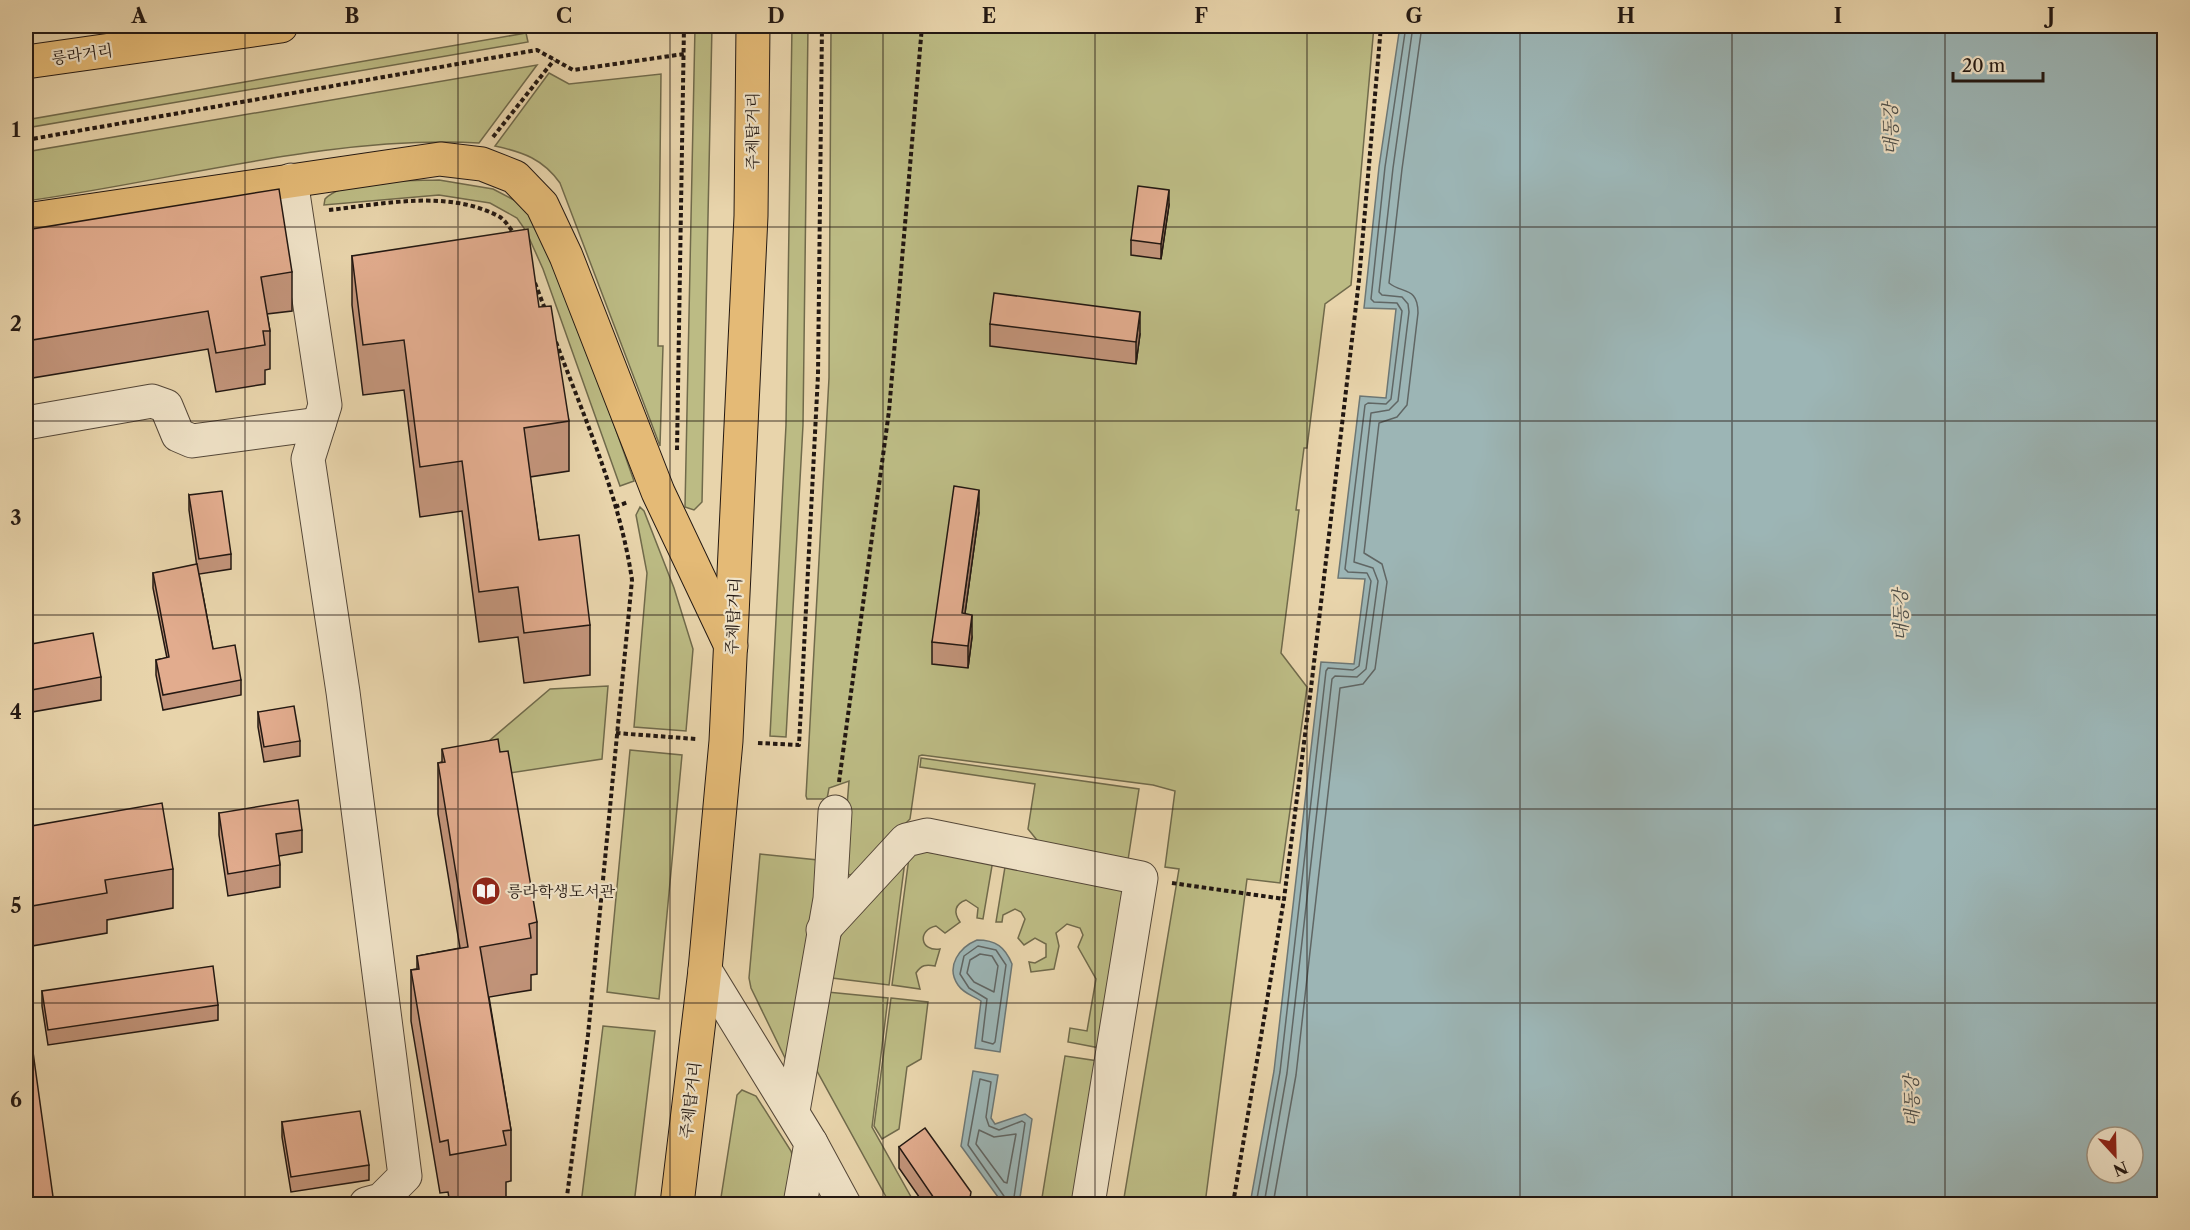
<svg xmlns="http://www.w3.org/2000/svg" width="2190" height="1230" font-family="'Libre Caslon Text','Noto Serif KR',serif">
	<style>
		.green { fill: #bcbb84; stroke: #706a4b; stroke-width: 1.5 }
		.water { fill: #9cb5b5; stroke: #6c7674; stroke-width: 1.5; fill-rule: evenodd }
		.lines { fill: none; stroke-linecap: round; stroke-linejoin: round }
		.shore { stroke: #606664; stroke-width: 1.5 }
		.minor-casing { stroke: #544738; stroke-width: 35 }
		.major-casing { stroke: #231812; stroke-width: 35 }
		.path { stroke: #231812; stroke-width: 4; stroke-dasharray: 4.5 3; stroke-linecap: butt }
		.minor { stroke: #f0e3c8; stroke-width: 33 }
		.major { stroke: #e4ba76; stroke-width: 33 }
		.wall { fill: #c2947a; stroke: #231812; stroke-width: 1.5 }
		.shaded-wall { fill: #9e7863; stroke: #231812; stroke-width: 1.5 }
		.building { fill: #e2ac8e; stroke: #231812; stroke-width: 1.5 }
		.grid { fill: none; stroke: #231812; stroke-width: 1.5; stroke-opacity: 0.55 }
		.labels { text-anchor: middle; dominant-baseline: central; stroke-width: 4.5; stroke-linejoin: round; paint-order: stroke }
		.street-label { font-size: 16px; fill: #231812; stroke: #f0e3c8 }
		.poi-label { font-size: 16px; fill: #231812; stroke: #f0e3c8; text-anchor: start }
		.water-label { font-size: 18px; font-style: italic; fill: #4d4f4b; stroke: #f0e3c8 }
		.neatline { fill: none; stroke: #231812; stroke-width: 2 }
		.grid-label { font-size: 20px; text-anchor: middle; font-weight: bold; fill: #231812 }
	</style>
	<rect width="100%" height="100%" fill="#e8d4ab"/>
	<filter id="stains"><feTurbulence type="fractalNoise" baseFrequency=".00333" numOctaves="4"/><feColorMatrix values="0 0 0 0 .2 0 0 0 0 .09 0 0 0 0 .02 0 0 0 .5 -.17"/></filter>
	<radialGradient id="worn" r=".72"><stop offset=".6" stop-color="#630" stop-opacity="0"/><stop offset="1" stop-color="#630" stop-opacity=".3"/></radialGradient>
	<!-- green -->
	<g class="green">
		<polygon points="712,26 702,502 694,510 685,507 695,27"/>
		<polygon points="792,26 808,26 803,425 786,737 770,736 786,425"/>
		<polygon points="831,26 1374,26 1351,285 1325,304 1307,448 1304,448 1296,510 1299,510 1281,653 1307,687 1280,883 1247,879 1205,1204 1123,1204 1179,869 1165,867 1175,791 1153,785 922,755 919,756 910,819 856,873 850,875 844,873 842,868 849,781 829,788 827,799 807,799 806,796 829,378"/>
		<polygon points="526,33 528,42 26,128 26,120"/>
		<path d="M537 65 479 143C330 135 173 181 26 201V152Z"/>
		<path d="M549 73 569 84 661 74 658 346H663L660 446 560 183C543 159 523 152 495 146Z"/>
		<path d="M439 180 493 189 529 208 557 263 634 481 620 486 543 269 526 231 517 218 490 203 439 195 324 205 325 199C346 178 409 181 439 180Z"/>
		<polygon points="640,507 644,511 674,588 693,649 686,731 634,727 647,573 636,515"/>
		<polygon points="608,686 602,759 464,780 462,764 550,689"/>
		<polygon points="630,750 682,755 659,999 607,992"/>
		<polygon points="921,758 1139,789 1128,860 1041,845 1028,829 1035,784 920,767"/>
		<path d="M910 850 993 860 983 919 977 918 978 908 966 900C955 904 953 912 960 922L945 933 936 926C917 930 920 952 940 949L935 966C926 964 921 965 916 973L920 989 892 985Z"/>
		<path d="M906 853 889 985 832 978C824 937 880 881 906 853Z"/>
		<polygon points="760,854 818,860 796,1054 786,1060 751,988 749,978"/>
		<polygon points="1006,861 1124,887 1100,1048 1068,1042 1070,1028 1087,1031 1096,979 1078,947 1083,935 1080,928 1067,924 1056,933 1059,946 1054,969 1031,972 1029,962 1035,963 1046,957 1046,944 1035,938 1024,945 1018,938 1025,919 1021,912 1015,909 1003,915 1002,922 996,922"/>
		<polygon points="827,992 888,998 872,1127 915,1204 890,1204 817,1071"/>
		<polygon points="891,998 928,1002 921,1059 907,1067 899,1129 882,1139 874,1126"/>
		<polygon points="603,1026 655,1031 634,1204 581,1204"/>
		<polygon points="1065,1056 1098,1061 1075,1204 1041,1204"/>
		<polygon points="742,1090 756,1096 791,1151 793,1157 786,1203 756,1199 755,1204 720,1204 737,1095"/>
	</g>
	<!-- water -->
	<g class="water">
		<path d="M1400 26H2164V1204H1250L1274 1071 1321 662 1354 664 1365 579 1338 578 1360 396 1386 398 1396 309 1364 308 1379 167ZM2097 1137H2133V1173H2097Z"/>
		<path d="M977 940C996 940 1005 947 1012 964L1000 1052 975 1048 981 1001C974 996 964 994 958 985 945 966 960 947 977 940Z"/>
		<polygon points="973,1071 998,1075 991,1118 995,1124 1025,1114 1032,1119 1019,1204 1003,1204 961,1146"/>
	</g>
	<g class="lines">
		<!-- shore -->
		<g class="shore">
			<polygon points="978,946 996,950 1006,965 995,1042 993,1044 982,1041 987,999 969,988 960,974 964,956"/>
			<polygon points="980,954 992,956 998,966 994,992 974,982 967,973 970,960"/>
			<polygon points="979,1130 994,1137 1016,1134 1007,1183 1004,1182 976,1144"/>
			<polyline points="1007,1204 1006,1199 968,1145 980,1079 991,1082 986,1117 989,1126 999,1130 1022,1121 1025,1123 1013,1204"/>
			<polyline points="1256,1204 1280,1072 1326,671 1328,668 1353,670 1359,666 1371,581 1367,573 1348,572 1345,569 1365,405 1368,403 1386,404 1391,399 1402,311 1397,303 1374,302 1371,299 1385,167 1406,26"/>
			<polyline points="1264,1204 1287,1073 1332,679 1335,676 1357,677 1366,669 1378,581 1373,568 1354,562 1371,413 1389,410 1398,401 1409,312 1408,304 1402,297 1382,295 1379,292 1393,168 1413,26"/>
			<path d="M1273 1204 1296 1075 1340 688 1363 684 1375 669 1387 582 1382 564 1364 553 1379 423 1397 417 1407 405 1418 313C1418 286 1402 294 1389 283L1402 169 1422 26"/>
		</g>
		<!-- minor casing -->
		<g class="minor-casing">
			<g id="minor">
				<polyline points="291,180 325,405 308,459 343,692 405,1176 381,1200 366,1204"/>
				<polyline points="26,423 152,401 166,406 178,435 192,441 319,424"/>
				<polyline points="823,930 906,840 927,835 1141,878 1088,1204"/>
				<polyline points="705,970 811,1143 800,1204"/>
				<polyline points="793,1111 830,899 835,812"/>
				<polyline points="811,1143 844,1204"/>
			</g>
		</g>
		<!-- major casing -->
		<g class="major-casing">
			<g id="major">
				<polyline points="26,62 281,26"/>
				<polyline points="26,220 440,159 482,164 515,177 542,205 566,256 658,492 731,646"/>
				<polyline points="677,1204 705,970 726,741 751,216 753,26"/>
			</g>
		</g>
		<!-- path -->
		<g class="path">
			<polyline points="493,137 554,60"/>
			<polyline points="26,140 537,50 573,70 684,54"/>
			<path d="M329 210C384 204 449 189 500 217 506 221 510 229 515 234"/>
			<polyline points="535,283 545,309"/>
			<path d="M556 342C585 419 620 498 632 580L588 1035 566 1204"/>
			<polyline points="677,450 684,26"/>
			<polyline points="615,507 628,502"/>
			<polyline points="616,733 696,739"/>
			<polyline points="758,743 799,745 818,375 822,26"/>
			<polyline points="839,782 889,411 922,26"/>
			<polyline points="1172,883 1284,899"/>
			<polyline points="1233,1204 1284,899 1311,688 1359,280 1381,26"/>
		</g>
		<!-- minor -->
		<use href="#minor" class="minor"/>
		<!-- major -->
		<use href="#major" class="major"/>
	</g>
	<!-- wall -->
	<g class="wall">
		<polygon points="1169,205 1161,259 1131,255 1131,240"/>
		<polygon points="26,230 292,272 292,311 267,314 270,331 270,369 265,370 265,384 216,392 208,349 26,379"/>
		<polygon points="352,256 539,307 569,421 569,471 530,477 539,540 590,625 590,675 524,683 518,637 479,642 462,511 420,517 404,390 363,395 352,305"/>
		<polygon points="990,324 1140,334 1136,364 990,346"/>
		<polygon points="189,495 231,554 231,569 199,574 213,649 241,680 241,695 163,710 156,675 156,660 167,658 153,588 153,573 197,567 189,510"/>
		<polygon points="979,512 965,613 972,637 968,668 932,664 932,642"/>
		<polygon points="26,645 101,677 101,700 26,713"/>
		<polygon points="258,712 300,741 300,756 264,762 258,727"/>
		<polygon points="442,749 537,922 537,974 531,975 531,990 489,997 511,1130 511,1181 506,1182 506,1197 459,1204 450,1204 448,1192 440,1193 411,1021 411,970 417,969 417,956 460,948 438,814 438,763 442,762"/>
		<polygon points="219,813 302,830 302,852 279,856 280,865 280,887 228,896 219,835"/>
		<polygon points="26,827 173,869 173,908 107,920 107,933 26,947"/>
		<polygon points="42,991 218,1005 218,1020 48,1045 42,1006"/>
		<polygon points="282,1122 369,1165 369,1180 291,1192 282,1137"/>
		<polygon points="899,1147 971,1204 924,1204 899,1168"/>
	</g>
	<!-- shaded-wall -->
	<g class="shaded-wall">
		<polygon points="1169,190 1169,205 1161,259 1161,244"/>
		<polygon points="1140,312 1140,334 1136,364 1136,342"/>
		<polygon points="979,490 979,512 962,635 962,613"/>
		<polygon points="972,615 972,637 968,668 968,646"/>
	</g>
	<!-- building -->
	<g class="building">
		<polygon points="1138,186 1169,190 1161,244 1131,240"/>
		<polygon points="279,189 292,272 261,277 270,331 263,331 265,345 216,353 208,311 26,341 26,230"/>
		<polygon points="528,229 539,307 551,306 569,421 524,428 539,540 579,535 590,625 524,633 518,587 479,592 462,461 420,467 404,340 363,345 352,256"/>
		<polygon points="994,293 1140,312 1136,342 990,324"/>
		<polygon points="954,486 979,490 962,613 972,615 968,646 932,642"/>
		<polygon points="222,491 231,554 199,559 189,495"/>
		<polygon points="197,564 213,649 235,645 241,680 163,695 156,660 169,657 153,573"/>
		<polygon points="93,633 101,677 26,691 26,645"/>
		<polygon points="294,706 300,741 264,747 258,712"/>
		<polygon points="498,739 500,752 508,751 537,922 529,924 531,938 480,947 511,1130 503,1131 506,1145 450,1155 448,1140 440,1142 411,970 419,969 417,956 468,947 438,763 445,762 442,749"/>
		<polygon points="298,800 302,830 276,834 280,865 228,874 219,813"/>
		<polygon points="162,803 173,869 105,880 107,893 26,907 26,827"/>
		<polygon points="213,966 218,1005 48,1030 42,991"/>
		<polygon points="33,1052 54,1204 26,1204 26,1053"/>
		<polygon points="360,1111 369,1165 291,1177 282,1122"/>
		<polygon points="925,1128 971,1192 969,1204 931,1204 936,1201 899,1147"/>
		<polygon points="356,1197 357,1204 312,1204"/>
	</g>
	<!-- grid -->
	<path class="grid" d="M245 26V1204M458 26V1204M670 26V1204M883 26V1204M1095 26V1204M1307 26V1204M1520 26V1204M1732 26V1204M1945 26V1204M26 227H2164M26 421H2164M26 615H2164M26 809H2164M26 1003H2164"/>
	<!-- icons -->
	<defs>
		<g id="library-disc" transform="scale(1.5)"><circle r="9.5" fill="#8f2418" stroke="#f0e3c8"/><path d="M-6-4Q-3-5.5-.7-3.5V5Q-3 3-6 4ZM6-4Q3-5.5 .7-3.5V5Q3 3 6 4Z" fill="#fff"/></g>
	</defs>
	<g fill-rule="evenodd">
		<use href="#library-disc" x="486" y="891"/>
	</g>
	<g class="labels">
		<!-- street labels -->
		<g class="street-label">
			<text transform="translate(82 54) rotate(-8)">릉라거리</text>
			<text transform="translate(752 131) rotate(-90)">주체탑거리</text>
			<text transform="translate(733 616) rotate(-87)">주체탑거리</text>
			<text transform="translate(690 1100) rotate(-83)">주체탑거리</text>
		</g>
		<!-- poi labels -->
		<g class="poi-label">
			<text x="507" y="891">릉라학생도서관</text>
		</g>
		<!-- water labels -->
		<g class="water-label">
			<text transform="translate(1891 129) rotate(-91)">대동강</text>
			<text transform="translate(1901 615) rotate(-91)">대동강</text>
			<text transform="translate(1912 1101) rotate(-91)">대동강</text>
		</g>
	</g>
	<!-- margin -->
	<rect width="2190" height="1230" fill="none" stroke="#e8d4ab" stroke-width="66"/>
	<!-- north arrow -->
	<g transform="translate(2115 1155) rotate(158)"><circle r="28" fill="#f0e3c8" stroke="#9e927f" stroke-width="1.5"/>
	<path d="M0-4.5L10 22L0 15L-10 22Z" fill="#8f2418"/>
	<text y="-9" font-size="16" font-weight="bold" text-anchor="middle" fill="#231812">N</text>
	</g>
	<!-- scale -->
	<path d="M1953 72v9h90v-9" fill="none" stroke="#231812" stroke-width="3"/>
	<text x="1962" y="72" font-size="18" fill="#231812" stroke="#f0e3c8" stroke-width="4.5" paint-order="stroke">20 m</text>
	<rect x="33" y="33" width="2124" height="1164" class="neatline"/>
	<g class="grid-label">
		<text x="139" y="23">A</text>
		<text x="352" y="23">B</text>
		<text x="564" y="23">C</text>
		<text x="776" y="23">D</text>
		<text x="989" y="23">E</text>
		<text x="1201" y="23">F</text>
		<text x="1414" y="23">G</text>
		<text x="1626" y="23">H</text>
		<text x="1838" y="23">I</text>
		<text x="2051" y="23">J</text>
		<text x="16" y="137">1</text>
		<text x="16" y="331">2</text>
		<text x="16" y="525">3</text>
		<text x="16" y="719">4</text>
		<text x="16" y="913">5</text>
		<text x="16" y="1107">6</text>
	</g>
	<rect width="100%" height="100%" filter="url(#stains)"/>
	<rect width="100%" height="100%" fill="url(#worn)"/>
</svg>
